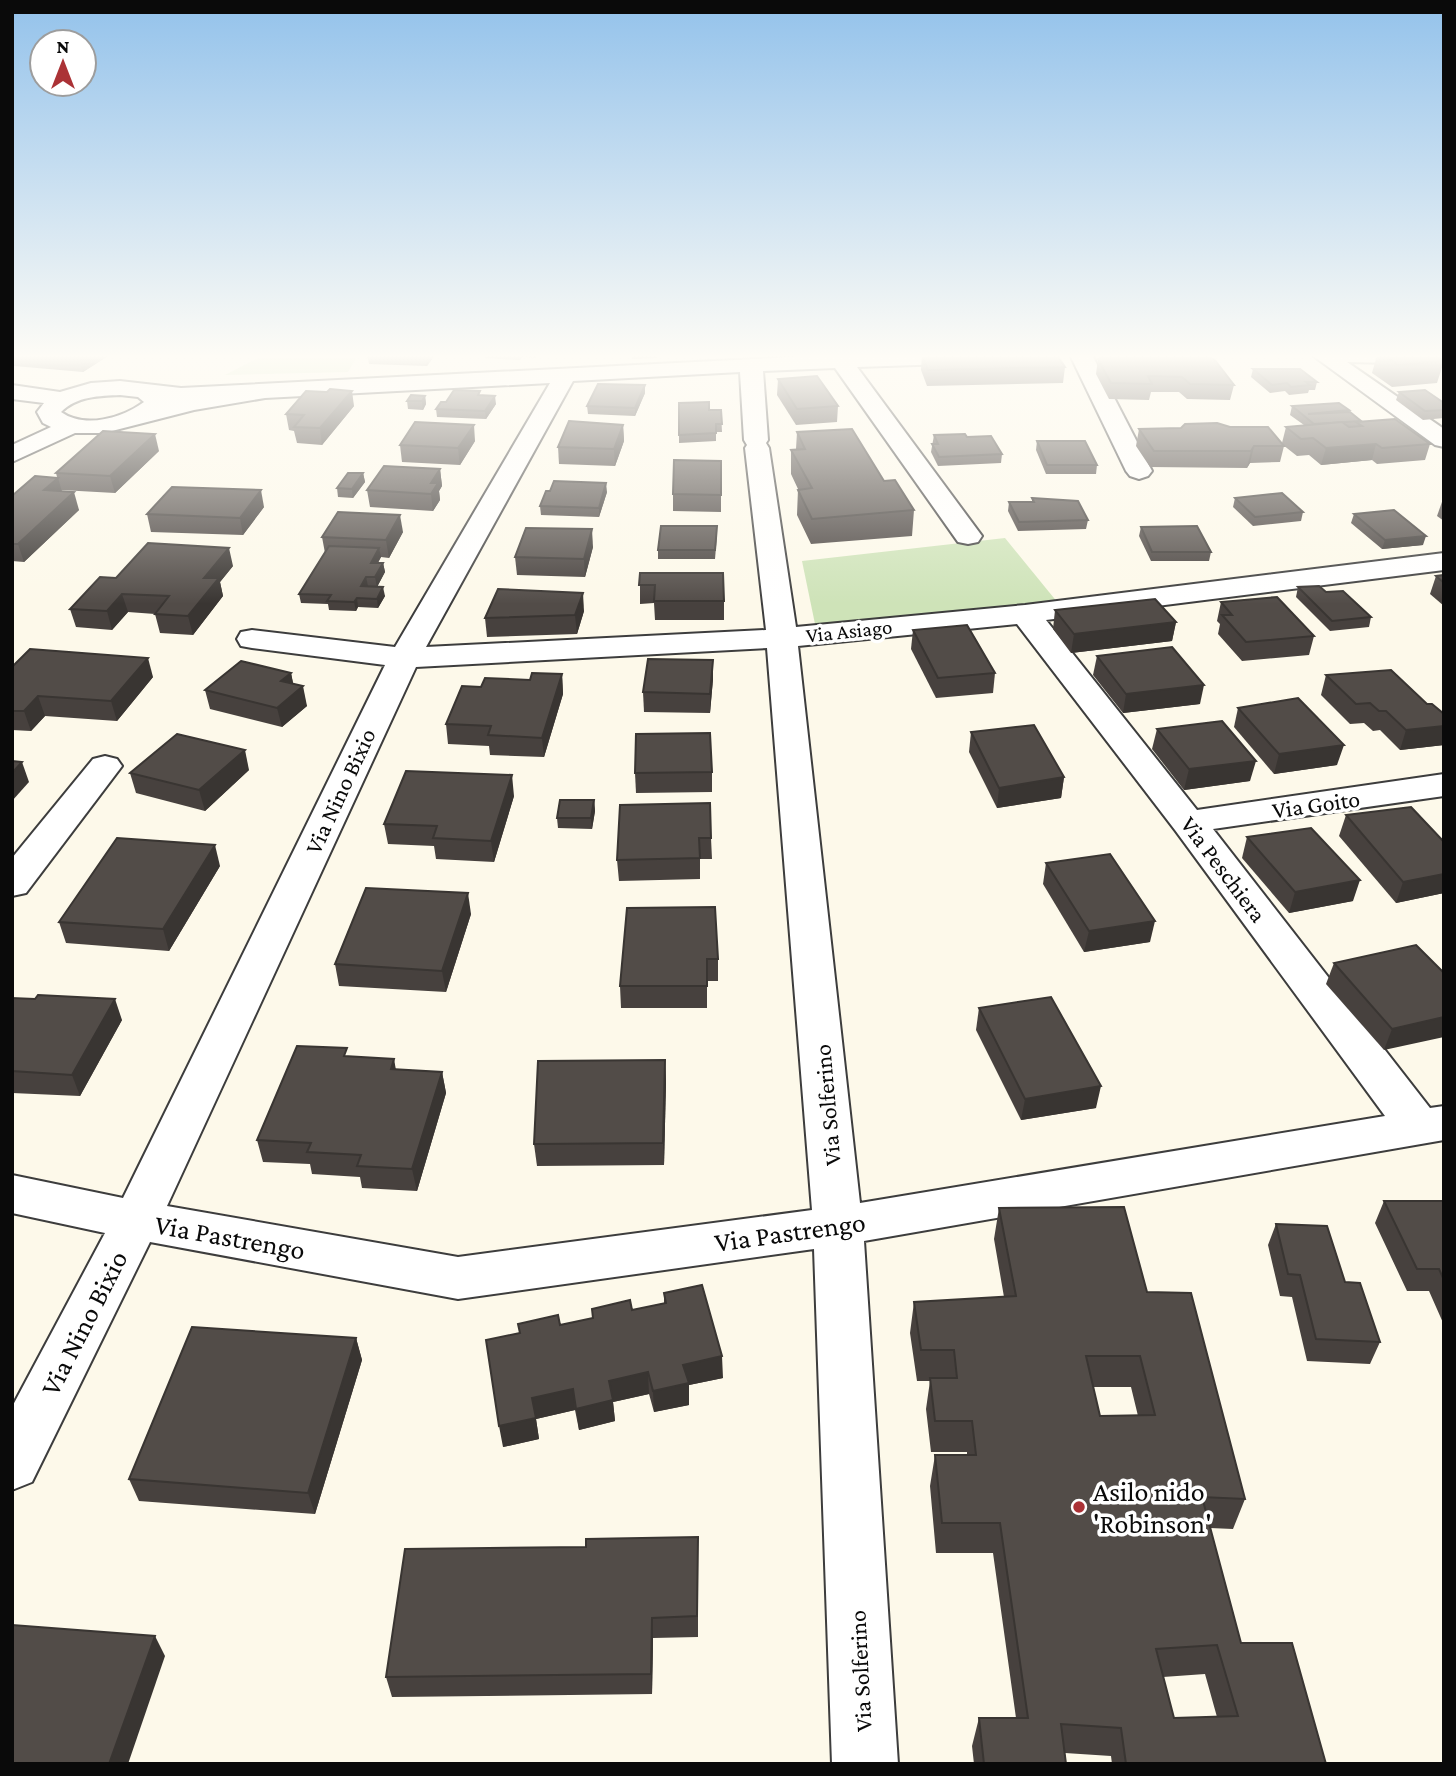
<svg xmlns="http://www.w3.org/2000/svg" width="1456" height="1776" font-family="'Crimson Pro',serif">
	<style>
		.green { fill: #cee3b8 }
		.lines { fill: none; stroke-linecap: round; stroke-linejoin: round }
		.minor-casing { stroke: #3d3d3d; stroke-width: 4 }
		.minor { fill: #fff; fill-rule: evenodd }
		.wall { fill: #47413e; fill-rule: evenodd }
		.shaded-wall { fill: #393532 }
		.building { fill: #524c48; stroke: #393532; stroke-width: 2; fill-rule: evenodd }
		.poi-dot { fill: #ab3236; stroke: #fff; stroke-width: 2.5 }
		.labels { text-anchor: middle; dominant-baseline: central; stroke-width: 7; stroke-linejoin: round; paint-order: stroke }
		.far-street-label { font-size: 21px; fill: #0a0a0a; stroke: #fff }
		.street-label { font-size: 24px; fill: #0a0a0a; stroke: #fff }
		.near-street-label { font-size: 28px; fill: #0a0a0a; stroke: #fff }
		.near-poi-label { font-size: 28px; fill: #0a0a0a; stroke: #fff; text-anchor: start }
	</style>
	<rect width="100%" height="100%" fill="#fdf9ea"/>
	<!-- green -->
	<g class="green">
		<polygon points="264,355 358,355 348,372 225,375"/>
		<polygon points="1005,538 1058,603 815,624 802,561"/>
	</g>
	<g class="lines">
		<!-- minor casing -->
		<g class="minor-casing">
			<g id="minor">
				<path d="M832 355H1017L1014 360 1006 362 857 367 982 536 978 542 968 544 958 542 835 368 763 371 768 440 766 443 769 448 796 627 1025 605 1444 553V570L1046 620 1197 810 1444 774V796L1213 829 1430 1108 1444 1106V1140L864 1241 898 1764H832L814 1249 458 1299 150 1242 32 1482 12 1490V1407L105 1233 12 1213V1175L123 1198 385 665 252 648 241 646 237 639 241 632 252 630 395 647 550 383 265 398 194 410 104 433H75L12 462V445L51 427 43 423 37 412 44 403 12 399V385L60 392 91 383 120 381 181 388ZM740 372 744 440 747 445 745 448 766 630 426 647 573 381ZM120 395 138 397 144 402C122 418 85 429 61 412 77 396 99 396 120 395ZM1017 624 1175 830 1385 1116 860 1203 798 646ZM767 648 812 1210 458 1257 167 1206 416 667Z"/>
				<polygon points="1070,355 1092,355 1152,471 1148,476 1139,479 1130,476 1126,471"/>
				<polygon points="1312,355 1444,355 1444,364 1347,362 1444,429 1444,447 1435,445"/>
				<polygon points="105,756 117,759 122,766 26,893 12,896 12,858 93,759"/>
			</g>
		</g>
		<!-- minor -->
		<use href="#minor" class="minor"/>
	</g>
	<!-- wall -->
	<g class="wall">
		<polygon points="12,355 108,355 108,356 83,372 14,366"/>
		<polygon points="366,355 435,355 427,366 369,364 368,358 367,358"/>
		<polygon points="484,355 538,355 536,358 522,357 520,360 485,358"/>
		<polygon points="632,355 657,355 657,358 632,359"/>
		<polygon points="922,355 1065,367 1063,383 927,386 921,370"/>
		<polygon points="1377,355 1435,355 1444,361 1437,383 1392,387 1372,373"/>
		<polygon points="1098,359 1234,385 1230,400 1187,399 1179,392 1151,392 1149,400 1109,399 1096,374"/>
		<polygon points="1253,369 1317,382 1315,390 1309,390 1308,393 1289,395 1285,391 1270,393 1251,377"/>
		<polygon points="778,379 838,406 837,422 796,425 777,395"/>
		<polygon points="645,385 645,393 635,416 588,414 587,406"/>
		<polygon points="1399,392 1444,403 1444,418 1423,420 1396,400"/>
		<polygon points="480,395 496,404 486,419 437,417 436,409 446,402"/>
		<polygon points="425,396 426,404 423,410 408,409 407,401"/>
		<polygon points="679,403 709,410 721,410 722,432 716,432 716,441 679,443"/>
		<polygon points="354,406 322,445 297,443 294,431 289,430 286,414"/>
		<polygon points="1292,406 1348,412 1361,421 1360,422 1430,444 1425,460 1377,464 1372,460 1321,465 1309,455 1297,456 1283,445 1284,446 1280,462 1250,463 1247,468 1150,467 1136,446 1139,429 1282,443 1286,427 1304,425 1290,415"/>
		<polygon points="623,425 624,441 615,466 559,464 558,447"/>
		<polygon points="797,432 884,481 914,510 912,536 811,544 797,515 798,489 791,474 791,450 796,449"/>
		<polygon points="934,435 967,437 1002,454 1001,463 938,466 931,452"/>
		<polygon points="475,441 460,465 402,462 400,445"/>
		<polygon points="1037,441 1097,465 1096,474 1046,474 1036,450"/>
		<polygon points="159,451 115,493 61,490 79,510 24,562 12,561 12,496 57,477 56,473"/>
		<polygon points="721,461 721,512 673,511 673,494"/>
		<polygon points="440,469 442,486 439,491 440,500 433,511 370,507 367,490"/>
		<polygon points="363,473 365,482 353,498 338,497 337,488"/>
		<polygon points="607,492 599,517 541,515 540,506"/>
		<polygon points="1032,498 1088,520 1086,529 1018,531 1008,511 1009,502 1032,502"/>
		<polygon points="1235,498 1303,512 1301,521 1253,526 1233,507"/>
		<polygon points="1443,499 1444,499 1444,521 1437,516"/>
		<polygon points="264,507 243,535 151,532 147,514"/>
		<polygon points="1354,514 1423,545 1382,549 1351,523"/>
		<polygon points="1141,527 1211,552 1209,561 1151,561 1139,536"/>
		<polygon points="403,532 389,558 381,557 378,563 383,563 385,572 377,587 385,596 378,608 358,607 356,611 329,610 328,604 301,603 299,594 325,553 322,537"/>
		<polygon points="717,535 715,559 658,559 658,550"/>
		<polygon points="593,547 585,577 517,575 515,557"/>
		<polygon points="233,566 220,582 223,596 193,635 160,633 155,614 128,612 112,630 76,627 70,609 116,578"/>
		<polygon points="640,573 724,601 724,620 655,620 654,603 640,604"/>
		<polygon points="1444,575 1444,606 1430,594 1436,576"/>
		<polygon points="1298,587 1371,617 1369,627 1330,631 1296,597"/>
		<polygon points="1221,602 1314,636 1309,655 1242,661 1218,634 1220,624 1217,621"/>
		<polygon points="1055,610 1176,622 1172,641 1071,653 1053,629"/>
		<polygon points="584,611 577,634 487,637 485,618"/>
		<polygon points="913,630 995,673 993,693 936,698 911,649"/>
		<polygon points="1097,656 1200,704 1123,713 1093,675"/>
		<polygon points="713,660 713,679 710,713 644,712 643,692"/>
		<polygon points="12,667 153,677 117,721 45,716 31,731 12,730"/>
		<polygon points="291,673 293,684 307,706 282,727 210,709 205,690"/>
		<polygon points="562,674 563,694 544,757 490,755 489,746 448,744 446,724 481,687"/>
		<polygon points="1326,675 1427,704 1444,714 1444,745 1400,750 1380,730 1373,731 1364,723 1350,724 1321,695"/>
		<polygon points="1238,708 1337,765 1274,774 1234,727"/>
		<polygon points="1157,729 1250,781 1184,790 1152,749"/>
		<polygon points="971,732 1064,777 1061,798 997,808 969,752"/>
		<polygon points="249,770 205,811 136,793 130,773"/>
		<polygon points="712,772 712,792 636,793 635,773"/>
		<polygon points="514,796 494,862 436,859 434,846 388,844 384,824"/>
		<polygon points="594,800 595,811 592,829 558,828 557,818"/>
		<polygon points="620,805 711,838 712,859 700,859 700,879 619,881 617,860"/>
		<polygon points="1346,815 1444,842 1444,893 1396,903 1339,836"/>
		<polygon points="1247,837 1353,901 1289,913 1242,858"/>
		<polygon points="1046,863 1150,942 1084,952 1043,884"/>
		<polygon points="220,866 169,951 66,943 59,922"/>
		<polygon points="627,908 718,959 718,981 707,981 707,1008 621,1008 620,986"/>
		<polygon points="471,914 446,992 339,986 335,964"/>
		<polygon points="1334,963 1444,973 1384,1050 1326,984"/>
		<polygon points="12,998 122,1020 80,1096 12,1093"/>
		<polygon points="979,1008 1096,1108 1021,1120 976,1030"/>
		<polygon points="348,1057 396,1069 442,1072 446,1093 417,1191 362,1188 360,1177 312,1174 310,1164 263,1162 257,1140"/>
		<polygon points="665,1060 666,1082 664,1165 537,1166 534,1144"/>
		<polygon points="1384,1201 1444,1201 1444,1325 1429,1291 1407,1291 1375,1223"/>
		<path d="M999 1208 1147 1292 1245 1499 1233 1529 1210 1528 1241 1643 1326 1764H1112L1111 1756 1065 1753 1066 1764H974L972 1746 979 1718H1016L993 1553H936L930 1486 935 1455H967V1452H931L926 1409 930 1381H917L910 1333 914 1302 1004 1297 994 1239ZM1093 1387H1131L1138 1416H1100ZM1205 1674 1217 1717 1174 1718 1163 1677Z"/>
		<polygon points="1276,1224 1380,1342 1370,1364 1307,1361 1292,1297 1280,1296 1268,1245"/>
		<polygon points="664,1293 723,1378 689,1385 689,1405 654,1412 649,1394 613,1402 615,1421 579,1430 575,1410 536,1419 539,1439 503,1447 560,1325 593,1318 592,1309 632,1310 664,1303"/>
		<polygon points="356,1338 362,1360 315,1514 139,1501 129,1479"/>
		<polygon points="698,1537 698,1637 653,1638 652,1694 392,1697 386,1677 586,1547"/>
	</g>
	<!-- shaded-wall -->
	<g class="shaded-wall">
		<polygon points="82,355 108,355 108,356 83,372 79,357"/>
		<polygon points="425,355 435,355 427,366"/>
		<polygon points="645,385 645,393 635,416 635,408"/>
		<polygon points="352,391 354,406 322,445 320,428"/>
		<polygon points="425,396 426,404 423,410 422,401"/>
		<polygon points="495,396 496,404 486,419 485,411"/>
		<polygon points="474,425 475,441 460,465 458,448"/>
		<polygon points="623,425 624,441 615,466 614,449"/>
		<polygon points="155,434 159,451 115,493 110,476"/>
		<polygon points="1376,444 1372,460 1321,465 1326,448"/>
		<polygon points="1254,446 1250,463 1247,468 1251,451"/>
		<polygon points="440,469 442,486 439,491 440,500 433,511 431,494 431,483"/>
		<polygon points="363,473 365,482 353,498 352,489"/>
		<polygon points="58,478 63,495 44,490"/>
		<polygon points="606,483 607,492 599,517 599,508"/>
		<polygon points="261,490 264,507 243,535 240,518"/>
		<polygon points="74,492 79,510 24,562 18,544"/>
		<polygon points="400,515 403,532 389,558 386,540"/>
		<polygon points="592,529 593,547 585,577 584,559"/>
		<polygon points="1426,536 1423,545 1382,549 1385,540"/>
		<polygon points="229,548 233,566 220,582 223,596 193,635 188,616 204,578"/>
		<polygon points="379,548 381,557 372,572 371,563"/>
		<polygon points="383,563 385,572 377,587 375,577"/>
		<polygon points="366,577 368,586 361,586"/>
		<polygon points="383,587 385,596 378,608 377,599"/>
		<polygon points="583,593 584,611 577,634 575,615"/>
		<polygon points="122,594 128,612 112,630 107,611"/>
		<polygon points="357,598 358,607 356,611 354,602"/>
		<polygon points="1176,622 1172,641 1071,653 1074,634"/>
		<polygon points="148,658 153,677 117,721 111,701"/>
		<polygon points="713,660 713,679 710,713 710,694"/>
		<polygon points="291,673 295,692 281,681"/>
		<polygon points="562,674 563,694 544,757 542,738"/>
		<polygon points="1204,685 1200,704 1123,713 1126,694"/>
		<polygon points="303,686 307,706 282,727 277,708"/>
		<polygon points="38,696 45,716 31,731 24,711"/>
		<polygon points="1444,726 1444,745 1400,750 1406,730"/>
		<polygon points="1344,745 1337,765 1274,774 1279,754"/>
		<polygon points="245,750 249,770 205,811 199,790"/>
		<polygon points="1256,761 1250,781 1184,790 1189,769"/>
		<polygon points="22,762 29,782 12,801 12,773"/>
		<polygon points="512,775 514,796 494,862 491,841"/>
		<polygon points="1064,777 1061,798 997,808 999,788"/>
		<polygon points="594,800 595,811 592,829 591,818"/>
		<polygon points="215,845 220,866 169,951 163,929"/>
		<polygon points="1444,874 1444,893 1396,903 1403,882"/>
		<polygon points="1360,880 1353,901 1289,913 1295,892"/>
		<polygon points="468,893 471,914 446,992 442,971"/>
		<polygon points="1155,921 1150,942 1084,952 1089,931"/>
		<polygon points="115,999 122,1020 80,1096 72,1075"/>
		<polygon points="1444,1017 1444,1037 1384,1050 1392,1029"/>
		<polygon points="394,1059 398,1081 391,1069"/>
		<polygon points="665,1060 666,1082 664,1165 663,1143"/>
		<polygon points="442,1072 446,1093 417,1191 412,1169"/>
		<polygon points="1101,1086 1096,1108 1021,1120 1025,1099"/>
		<polygon points="356,1338 362,1360 315,1514 308,1493"/>
		<polygon points="722,1356 723,1378 689,1385 689,1405 654,1412 653,1391 683,1365"/>
		<polygon points="648,1372 649,1394 613,1402 615,1421 579,1430 576,1409 609,1381"/>
		<polygon points="573,1389 575,1410 536,1419 539,1439 503,1447 499,1426 532,1398"/>
		<polygon points="652,1618 653,1638 652,1694 651,1674"/>
		<polygon points="155,1636 165,1656 128,1764 109,1764"/>
	</g>
	<!-- building -->
	<g class="building">
		<polygon points="60,355 82,355 79,357"/>
		<polygon points="922,355 1057,355 1065,367 928,370"/>
		<polygon points="1105,355 1203,355 1214,359 1234,385 1190,384 1182,377 1148,376 1152,384 1111,383 1098,359"/>
		<polygon points="1384,355 1435,355 1444,361 1398,365"/>
		<polygon points="1253,369 1300,369 1317,382 1306,382 1310,385 1291,387 1287,383 1272,385"/>
		<polygon points="817,376 838,406 797,409 778,379"/>
		<polygon points="598,384 645,385 635,408 587,406"/>
		<polygon points="330,389 352,391 320,428 294,427 304,415 286,414 306,391 327,392"/>
		<polygon points="454,390 480,391 478,395 495,396 485,411 436,409 441,402 446,402"/>
		<polygon points="1425,390 1444,403 1444,410 1425,411 1399,392"/>
		<polygon points="411,395 425,396 422,401 407,401"/>
		<polygon points="709,402 709,410 721,410 722,424 716,424 716,433 679,435 679,403"/>
		<polygon points="1339,403 1349,410 1308,414 1350,412 1361,421 1314,424 1292,406"/>
		<polygon points="1395,419 1430,444 1382,448 1376,444 1326,448 1313,438 1301,439 1286,427 1342,422 1349,427 1362,426 1356,422"/>
		<polygon points="569,421 623,425 614,449 558,447"/>
		<polygon points="415,422 474,425 458,448 400,445"/>
		<polygon points="1217,423 1230,427 1268,427 1284,446 1254,446 1251,451 1154,451 1139,429 1181,428 1185,424"/>
		<polygon points="852,429 884,481 895,480 914,510 812,519 798,490 812,488 791,450 805,449 797,432"/>
		<polygon points="103,431 155,434 110,476 56,473"/>
		<polygon points="965,434 967,437 991,436 1002,454 939,457 932,444 938,444 934,435"/>
		<polygon points="1037,441 1085,441 1097,465 1047,465"/>
		<polygon points="674,460 721,461 721,495 673,494"/>
		<polygon points="384,466 440,469 431,483 438,483 431,494 367,490"/>
		<polygon points="348,473 363,473 352,489 337,488"/>
		<polygon points="35,476 58,478 44,490 74,492 18,544 12,544 12,496"/>
		<polygon points="554,481 606,483 599,508 540,506 546,491 550,491"/>
		<polygon points="172,487 261,490 240,518 147,514"/>
		<polygon points="1282,493 1303,512 1255,517 1235,498"/>
		<polygon points="1032,498 1078,501 1088,520 1019,522 1009,502 1034,502"/>
		<polygon points="1394,510 1426,536 1385,540 1354,514"/>
		<polygon points="338,512 400,515 386,540 322,537"/>
		<polygon points="661,526 717,526 715,550 658,550"/>
		<polygon points="1197,526 1211,552 1152,552 1141,527"/>
		<polygon points="526,528 592,529 584,559 515,557"/>
		<polygon points="148,543 229,548 204,578 219,578 188,616 155,614 169,596 122,594 107,611 70,609 100,577 116,578"/>
		<polygon points="329,546 379,548 371,563 383,563 375,577 366,577 361,586 383,587 377,599 357,598 354,602 327,601 331,595 299,594"/>
		<polygon points="640,573 723,573 724,601 654,601 655,585 639,585"/>
		<polygon points="1444,575 1444,583 1436,576"/>
		<polygon points="1319,586 1326,592 1343,591 1371,617 1332,621 1298,587"/>
		<polygon points="498,589 583,593 575,615 485,618"/>
		<polygon points="1277,597 1314,636 1246,642 1222,615 1232,615 1221,602"/>
		<polygon points="1155,599 1176,622 1074,634 1055,610"/>
		<polygon points="967,625 995,673 938,678 913,630"/>
		<polygon points="1172,647 1204,685 1126,694 1097,656"/>
		<polygon points="30,649 148,658 111,701 38,696 24,711 12,711 12,667"/>
		<polygon points="648,659 713,660 710,694 643,692"/>
		<polygon points="241,661 291,673 281,681 303,686 277,708 205,690"/>
		<polygon points="1391,670 1427,704 1432,704 1444,714 1444,726 1406,730 1386,711 1379,711 1370,703 1356,704 1326,675"/>
		<polygon points="532,673 562,674 542,738 488,735 491,726 446,724 462,686 481,687 485,678 530,680"/>
		<polygon points="1298,698 1344,745 1279,754 1238,708"/>
		<polygon points="1222,721 1256,761 1189,769 1157,729"/>
		<polygon points="1034,725 1064,777 999,788 971,732"/>
		<polygon points="710,733 712,772 635,773 636,734"/>
		<polygon points="177,734 245,750 199,790 130,773"/>
		<polygon points="12,761 22,762 12,773"/>
		<polygon points="406,771 512,775 491,841 433,838 437,826 384,824"/>
		<polygon points="560,800 594,800 591,818 557,818"/>
		<polygon points="710,803 711,838 699,838 700,858 617,860 620,805"/>
		<polygon points="1411,807 1444,842 1444,874 1403,882 1346,815"/>
		<polygon points="1311,828 1360,880 1295,892 1247,837"/>
		<polygon points="117,838 215,845 163,929 59,922"/>
		<polygon points="1110,854 1155,921 1089,931 1046,863"/>
		<polygon points="366,888 468,893 442,971 335,964"/>
		<polygon points="715,907 718,959 707,959 707,986 620,986 627,908"/>
		<polygon points="1416,945 1444,973 1444,1017 1392,1029 1334,963"/>
		<polygon points="38,995 115,999 72,1075 12,1071 12,998 35,999"/>
		<polygon points="1051,997 1101,1086 1025,1099 979,1008"/>
		<polygon points="297,1046 347,1048 344,1056 394,1059 391,1069 442,1072 412,1169 357,1166 361,1155 307,1152 311,1143 257,1140"/>
		<polygon points="665,1060 663,1143 534,1144 538,1061"/>
		<polygon points="1384,1201 1444,1201 1444,1280 1439,1269 1417,1269"/>
		<path d="M1124 1207 1147 1292 1191 1293 1245 1499 1202 1497 1241 1643H1292L1326 1764H1126L1121 1728 1061 1724 1066 1764H984L979 1718H1028L1000 1523H942L935 1455H976L972 1421H935L930 1378H957L954 1350H921L914 1302 1016 1296 999 1208ZM1086 1356H1140L1155 1415 1100 1416ZM1217 1645 1238 1716 1174 1718 1156 1649Z"/>
		<polygon points="1276,1224 1327,1226 1345,1282 1360,1283 1380,1342 1316,1339 1300,1275 1288,1274"/>
		<polygon points="702,1285 722,1356 683,1365 689,1383 653,1391 648,1372 609,1381 613,1400 576,1409 573,1389 532,1398 536,1418 499,1426 486,1340 520,1333 518,1324 558,1315 560,1325 593,1318 592,1309 630,1300 632,1310 666,1303 664,1293"/>
		<polygon points="192,1327 356,1338 308,1493 129,1479"/>
		<polygon points="698,1537 697,1616 652,1618 651,1674 386,1677 405,1549 586,1547 586,1539"/>
		<polygon points="12,1625 155,1636 109,1764 12,1764"/>
	</g>
	<!-- sky -->
	<linearGradient id="sky" x2="0" y2="1"><stop stop-color="#93c2eb"/><stop offset="0.59" stop-color="#fefcf6"/><stop offset="1" stop-color="#fefcf6" stop-opacity="0"/></linearGradient>
	<rect width="1456" height="604" fill="url(#sky)"/>
	<!-- markers -->
	<circle class="poi-dot" cx="1079" cy="1507" r="7"/>
	<g class="labels">
		<!-- far-street labels -->
		<g class="far-street-label">
			<text transform="translate(849 631) rotate(-6)">Via Asiago</text>
		</g>
		<!-- street labels -->
		<g class="street-label">
			<text transform="translate(340 791) rotate(-65)">Via Nino Bixio</text>
			<text transform="translate(1316 804) rotate(-8)">Via Goito</text>
			<text transform="translate(1224 869) rotate(53)">Via Peschiera</text>
			<text transform="translate(827 1105) rotate(-95)">Via Solferino</text>
			<text transform="translate(860 1671) rotate(-93)">Via Solferino</text>
		</g>
		<!-- near-street labels -->
		<g class="near-street-label">
			<text transform="translate(790 1232) rotate(-8)">Via Pastrengo</text>
			<text transform="translate(230 1237) rotate(10)">Via Pastrengo</text>
			<text transform="translate(84 1323) rotate(-63)">Via Nino Bixio</text>
		</g>
		<!-- near-poi labels -->
		<g class="near-poi-label">
			<text x="1093" y="1491">Asilo nido<tspan x="1093" dy="32">'Robinson'</tspan></text>
		</g>
	</g>
	<!-- border -->
	<rect width="1456" height="1776" fill="none" stroke="#0a0a0a" stroke-width="28"/>
	<!-- north arrow -->
	<g transform="translate(63 63)"><circle r="33" fill="#ffffff" stroke="#9d9d9d" stroke-width="2"/>
	<path d="M0-5L12 26L0 18L-12 26Z" fill="#ab3236"/>
	<text y="-10" font-size="19" font-weight="bold" text-anchor="middle" fill="#0a0a0a">N</text>
	</g>
</svg>
